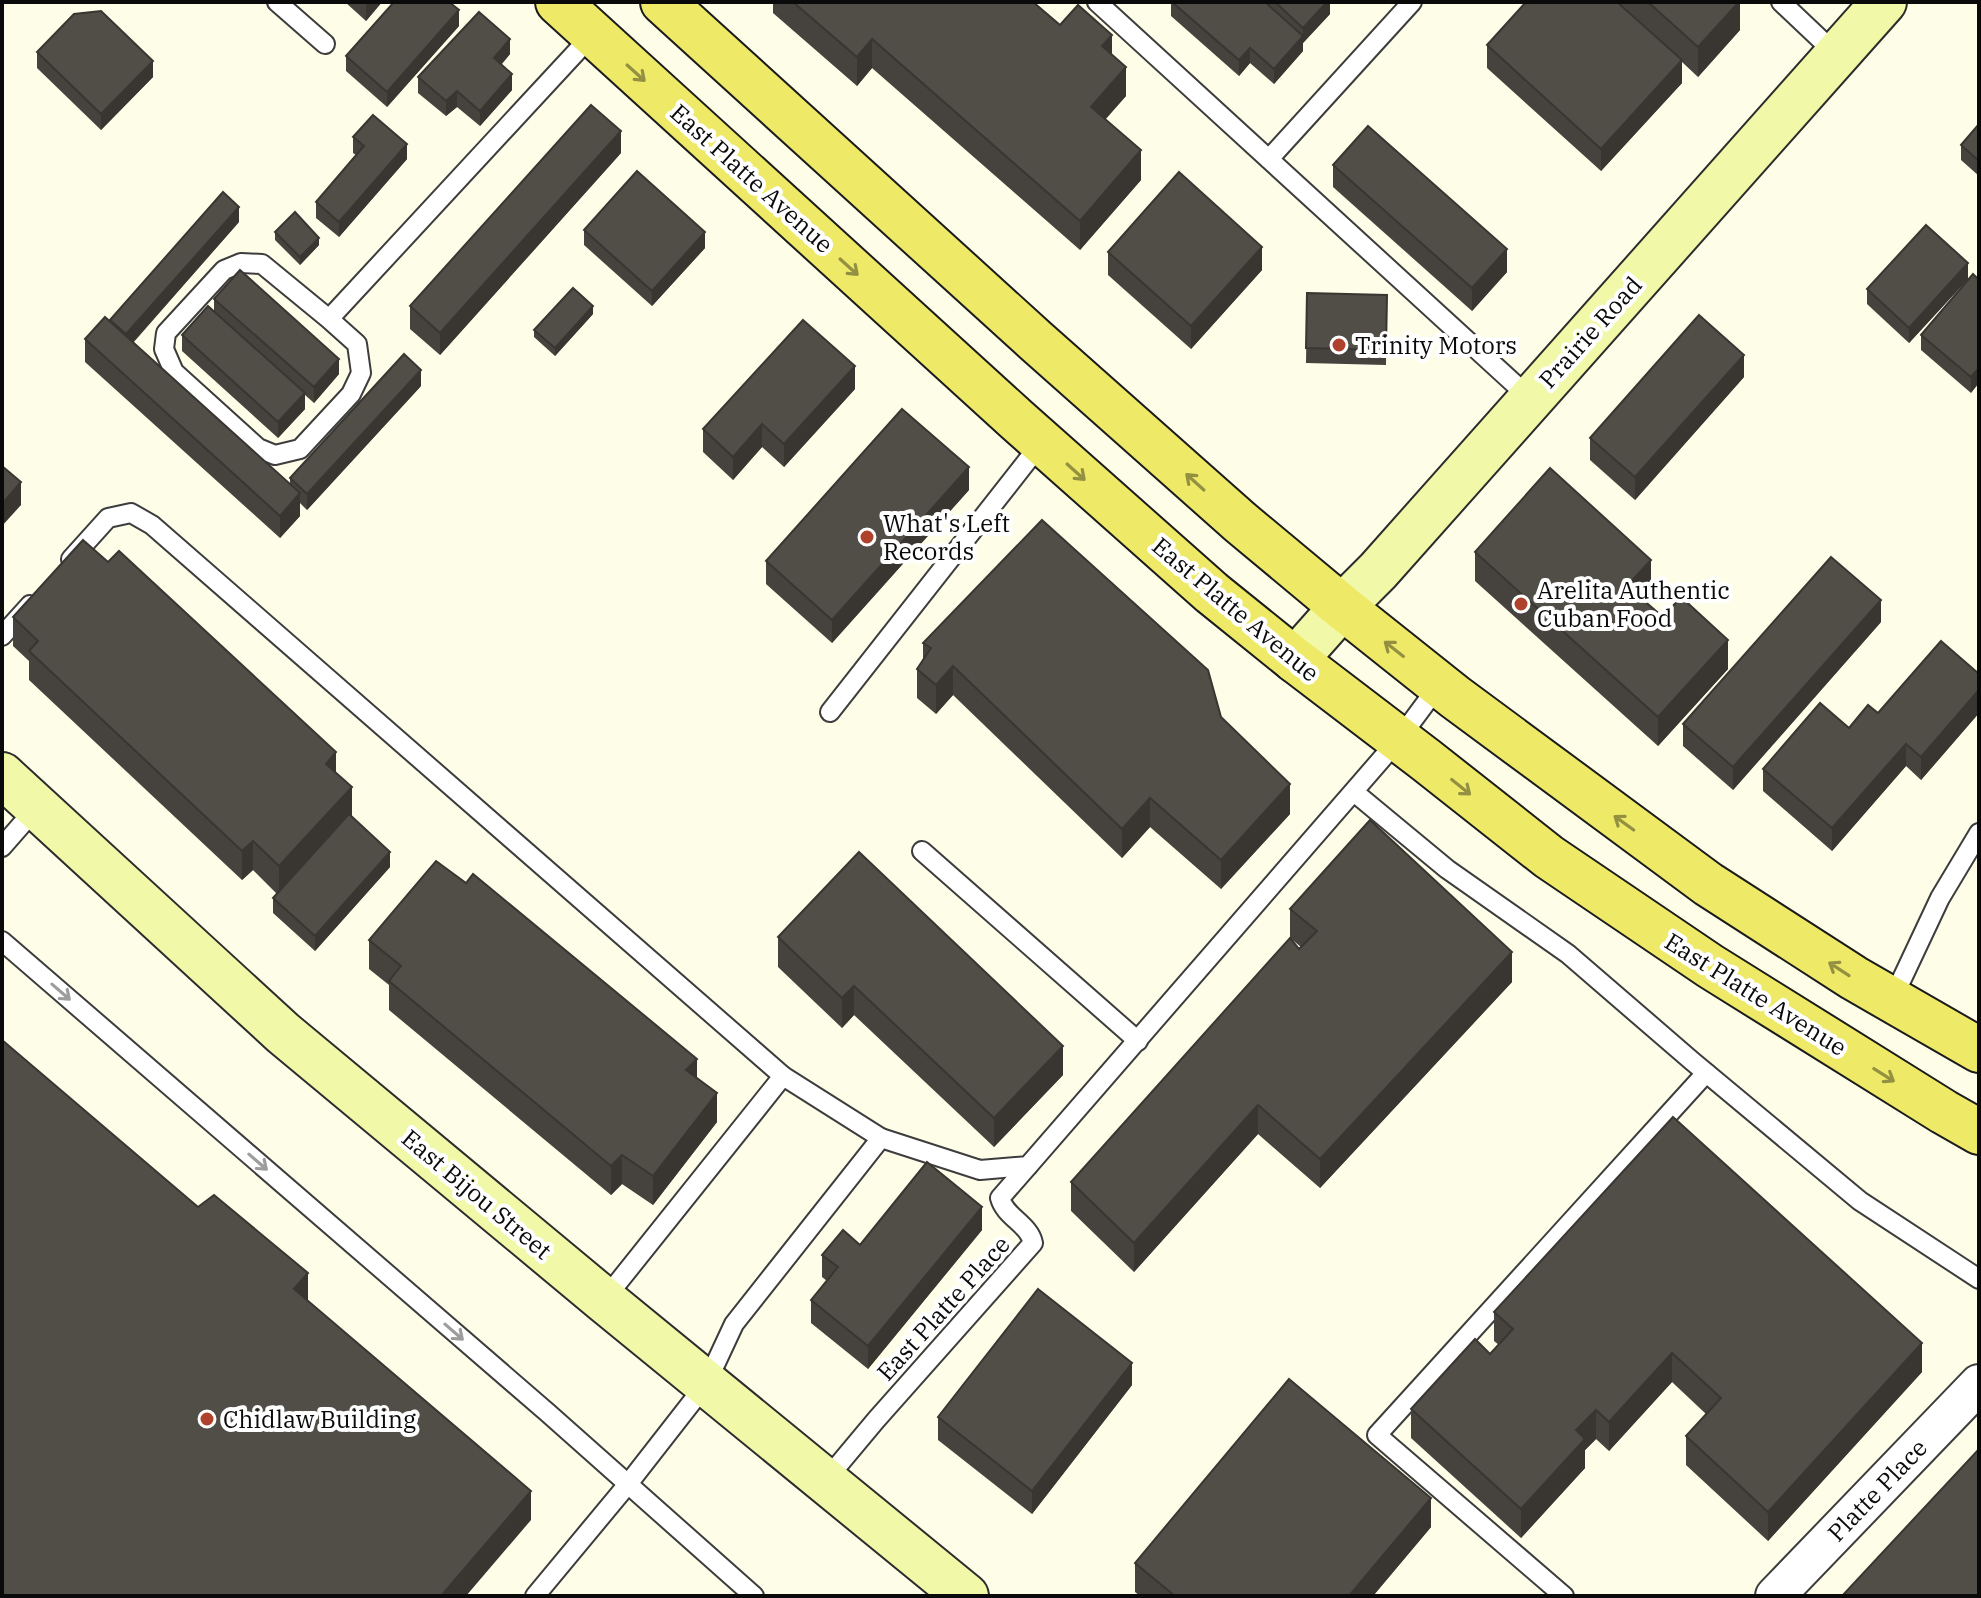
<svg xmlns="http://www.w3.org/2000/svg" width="1981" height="1598" font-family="'IBM Plex Serif',serif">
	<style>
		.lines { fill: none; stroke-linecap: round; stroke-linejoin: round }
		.lane-casing { stroke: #3d3d3d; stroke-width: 22 }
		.street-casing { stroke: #3d3d3d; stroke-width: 42 }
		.secondary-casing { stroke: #2c2c2c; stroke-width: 48 }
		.primary-casing { stroke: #1b1b1b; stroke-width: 48 }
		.lane { stroke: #fff; stroke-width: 18 }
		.street { stroke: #fff; stroke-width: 38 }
		.secondary { stroke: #f1f9a8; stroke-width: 44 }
		.primary { stroke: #eee967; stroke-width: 44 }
		.wall { fill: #46423d }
		.shaded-wall { fill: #393632 }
		.building { fill: #514d47; stroke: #393632; stroke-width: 2 }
		.oneway { stroke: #939042 }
		.oneway2 { stroke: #9d9d9d }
		.poi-dot { fill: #ae422d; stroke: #fff; stroke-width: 3 }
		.labels { text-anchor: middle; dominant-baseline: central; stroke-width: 8; stroke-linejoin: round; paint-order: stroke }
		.street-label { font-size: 24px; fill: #0a0a0a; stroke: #fff }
		.poi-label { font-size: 24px; fill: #0a0a0a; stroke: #fff; text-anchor: start }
	</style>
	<rect width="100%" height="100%" fill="#fdfde8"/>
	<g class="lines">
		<!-- lane casing -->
		<g class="lane-casing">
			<g id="lane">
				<polyline points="277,2 325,44"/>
				<polyline points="1097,2 1531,399"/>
				<polyline points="1781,2 1837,55"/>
				<polyline points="1269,159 1412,2"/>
				<polyline points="329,319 262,264 241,263 224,270 166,333 164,349 174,372 258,448 275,455 300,449 351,394 361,373 357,344 329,319 593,34"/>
				<polyline points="71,559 108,518 131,513 152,525 783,1076 881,1138"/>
				<polyline points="2,636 30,605"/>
				<polyline points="830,712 1042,442"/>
				<polyline points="1354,792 1447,869 1568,954 1692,1061 1860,1201 1979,1279"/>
				<polyline points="2,847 37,807"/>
				<polyline points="922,851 1138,1041"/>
				<polyline points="2,941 548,1413 754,1596"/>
				<polyline points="1892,1000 1940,898 1979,833"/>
				<polyline points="604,1300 783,1076"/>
				<path d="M825 1481 876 1420 1033 1243C1029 1224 1005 1217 1000 1198L1028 1166"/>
				<polyline points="535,1596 628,1484 706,1384 734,1324 881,1138 980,1170 1028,1166 1399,739 1439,685"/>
				<polyline points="1564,1596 1377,1435 1706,1073"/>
			</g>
		</g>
		<!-- street casing -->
		<g class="street-casing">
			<polyline id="street" points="1775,1596 1979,1384"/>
		</g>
		<!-- secondary casing -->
		<g class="secondary-casing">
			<g id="secondary">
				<polyline points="1295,660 1342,607 1378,571 1884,2"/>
				<polyline points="2,775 283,1033 604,1300 966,1596"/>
			</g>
		</g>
		<!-- primary casing -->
		<g class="primary-casing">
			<g id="primary">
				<polyline points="558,2 1017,420 1212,593 1295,660 1426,760 1549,857 1710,966 1944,1112 1979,1132"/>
				<polyline points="663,2 1036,341 1240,522 1342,607 1455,697 1708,884 1854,978 1979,1050"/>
			</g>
		</g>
		<!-- lane -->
		<use href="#lane" class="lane"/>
		<!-- street -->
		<use href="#street" class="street"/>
		<!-- secondary -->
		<use href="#secondary" class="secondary"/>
		<!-- primary -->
		<use href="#primary" class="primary"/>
	</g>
	<!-- wall -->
	<g class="wall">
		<polygon points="345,2 382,2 366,21"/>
		<polygon points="773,2 1038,2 1036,4 1060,25 1112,55 1126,96 1105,119 1141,180 1080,250 872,68 857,86 773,13"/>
		<polygon points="1171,2 1330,2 1330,14 1303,43 1303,51 1274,84 1250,63 1239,76 1171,16"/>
		<polygon points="1526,2 1740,2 1740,30 1698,77 1682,62 1682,83 1601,171 1487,68 1487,45"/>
		<polygon points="459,26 387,107 346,71 346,56"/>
		<polygon points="37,52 153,77 101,130 37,68"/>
		<polygon points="510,54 501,65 512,90 480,126 457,107 446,116 418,93 418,77"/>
		<polygon points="1979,124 1979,176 1961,160 1961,145"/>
		<polygon points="353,137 407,159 339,237 316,218 316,202 356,155 353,153"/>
		<polygon points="621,153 440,355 410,329 410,306"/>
		<polygon points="1333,165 1507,272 1472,311 1333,187"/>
		<polygon points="239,222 133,343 290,484 290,478 421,386 307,510 300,503 300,516 280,538 85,362 85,339 110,322 110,320"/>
		<polygon points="584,230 705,248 652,306 584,245"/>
		<polygon points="275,232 319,245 300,265 275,240"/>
		<polygon points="1108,252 1262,270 1191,349 1108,275"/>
		<polygon points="1973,274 1971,393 1921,350 1921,335"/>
		<polygon points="1968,279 1909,343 1867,304 1867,289"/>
		<polygon points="1307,293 1387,295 1386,365 1306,363"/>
		<polygon points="214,299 339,374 314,403 305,395 305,409 278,438 182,351 182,335 214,311"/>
		<polygon points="593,314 555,356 534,337 534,330"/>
		<polygon points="1744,377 1635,500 1590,460 1590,438"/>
		<polygon points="855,389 784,467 762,447 733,480 703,452 703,429"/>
		<polygon points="969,490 832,643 766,584 766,561"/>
		<polygon points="1475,552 1651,589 1642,599 1663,617 1728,669 1658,746 1475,581"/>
		<polygon points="13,617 336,773 352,817 390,867 315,951 273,913 273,898 277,894 253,870 242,880 29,680 29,661 13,646"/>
		<polygon points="1881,622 1733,790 1683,746 1683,724"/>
		<polygon points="923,643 1221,717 1290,814 1221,889 1150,827 1122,858 953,695 936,714 917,698 917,669 923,659"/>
		<polygon points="1979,674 1979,713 1921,780 1906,766 1832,851 1763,791 1763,769 1878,713"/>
		<polygon points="1290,909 1512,982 1320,1188 1258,1134 1134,1272 1071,1211 1071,1182 1301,947 1290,938"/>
		<polygon points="778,937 1063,1075 994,1147 854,1015 842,1028 778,967"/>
		<polygon points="369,940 697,1078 717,1122 653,1205 622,1184 611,1195 389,1010 389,985 369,969"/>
		<polygon points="982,1230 868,1369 811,1323 811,1300 827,1281 822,1277 822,1255 860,1245"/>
		<polygon points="1494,1312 1922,1372 1768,1541 1686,1465 1686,1436 1706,1414 1672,1382 1609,1451 1596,1439 1585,1450 1585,1468 1521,1538 1411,1438 1411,1409 1490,1354 1499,1345 1494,1341"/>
		<polygon points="1132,1385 1032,1514 938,1440 938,1417"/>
		<polygon points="1431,1527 1373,1596 1140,1596 1135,1592 1135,1563"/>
	</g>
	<!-- shaded-wall -->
	<g class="shaded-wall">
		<polygon points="369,2 382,2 366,21 366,5"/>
		<polygon points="1327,2 1330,2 1330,14 1303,43 1303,28"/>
		<polygon points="1739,2 1740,2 1740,30 1698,77 1698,47"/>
		<polygon points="459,10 459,26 387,107 387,92"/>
		<polygon points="1112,35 1112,64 1102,46"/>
		<polygon points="1303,36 1303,51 1274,84 1274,69"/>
		<polygon points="510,39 510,54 494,73 494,58"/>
		<polygon points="872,39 872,68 857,86 857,57"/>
		<polygon points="1250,48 1250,63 1239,76 1239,60"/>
		<polygon points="1682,60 1682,83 1601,171 1601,149"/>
		<polygon points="153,61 153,77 101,130 101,114"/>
		<polygon points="1126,67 1126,96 1091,136 1091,107"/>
		<polygon points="512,74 512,90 480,126 480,111"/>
		<polygon points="457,91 457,107 446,116 446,101"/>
		<polygon points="621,131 621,153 440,355 440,333"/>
		<polygon points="407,144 407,159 339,237 339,222"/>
		<polygon points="1141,150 1141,180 1080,250 1080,221"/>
		<polygon points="239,207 239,222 126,350 126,334"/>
		<polygon points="705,232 705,248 652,306 652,291"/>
		<polygon points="319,238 319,245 300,265 300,257"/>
		<polygon points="1262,247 1262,270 1191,349 1191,326"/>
		<polygon points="1507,249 1507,272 1472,311 1472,288"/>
		<polygon points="1968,263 1968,279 1909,343 1909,328"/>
		<polygon points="593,306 593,314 555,356 555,348"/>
		<polygon points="1744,355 1744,377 1635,500 1635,477"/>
		<polygon points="339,359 339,374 314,403 314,387"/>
		<polygon points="855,366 855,389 784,467 784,444"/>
		<polygon points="1979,368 1979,383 1971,393 1971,377"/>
		<polygon points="421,370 421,386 307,510 307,494"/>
		<polygon points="305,393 305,409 278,438 278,422"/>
		<polygon points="762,424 762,447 733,480 733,457"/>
		<polygon points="969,467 969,490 832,643 832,620"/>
		<polygon points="21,482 21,505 2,526 2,504"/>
		<polygon points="300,493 300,516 280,538 280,516"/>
		<polygon points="1651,560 1651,589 1627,615 1627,586"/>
		<polygon points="1881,600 1881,622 1733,790 1733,767"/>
		<polygon points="1728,640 1728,669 1658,746 1658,717"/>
		<polygon points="953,666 953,695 936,714 936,685"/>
		<polygon points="1979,690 1979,713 1921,780 1921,757"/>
		<polygon points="1906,744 1906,766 1832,851 1832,828"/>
		<polygon points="336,752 336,781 326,764"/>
		<polygon points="1290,784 1290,814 1221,889 1221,860"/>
		<polygon points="352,787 352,816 279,896 279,866"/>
		<polygon points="1150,798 1150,827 1122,858 1122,829"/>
		<polygon points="253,841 253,870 242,880 242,851"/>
		<polygon points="390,852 390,867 315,951 315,936"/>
		<polygon points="1512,952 1512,982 1320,1188 1320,1159"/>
		<polygon points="854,986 854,1015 842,1028 842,998"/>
		<polygon points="1063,1046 1063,1075 994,1147 994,1118"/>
		<polygon points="697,1059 697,1088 686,1070"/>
		<polygon points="717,1093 717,1122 653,1205 653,1176"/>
		<polygon points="1258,1105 1258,1134 1134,1272 1134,1243"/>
		<polygon points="622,1155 622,1184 611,1195 611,1166"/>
		<polygon points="982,1207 982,1230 868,1369 868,1346"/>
		<polygon points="308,1273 308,1302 294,1289"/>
		<polygon points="1922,1343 1922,1372 1768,1541 1768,1512"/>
		<polygon points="1672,1353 1672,1382 1609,1451 1609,1422"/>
		<polygon points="1132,1363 1132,1385 1032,1514 1032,1491"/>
		<polygon points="1596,1410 1596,1439 1585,1450 1585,1468 1521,1538 1521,1509 1576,1430"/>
		<polygon points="531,1491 531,1520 466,1596 441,1596"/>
		<polygon points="1431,1498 1431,1527 1373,1596 1349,1596"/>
	</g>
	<!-- building -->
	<g class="building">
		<polygon points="394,2 449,2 459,10 387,92 346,56"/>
		<polygon points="793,2 1033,2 1060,25 1078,5 1112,35 1102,46 1126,67 1091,107 1141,150 1080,221 872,39 857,57"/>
		<polygon points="1172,2 1265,2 1303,36 1274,69 1250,48 1239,60"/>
		<polygon points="1275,2 1327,2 1303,28"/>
		<polygon points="1526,2 1617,2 1682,60 1601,149 1487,45"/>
		<polygon points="1648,2 1739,2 1698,47"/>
		<polygon points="101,11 153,61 101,114 37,52 74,14"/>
		<polygon points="479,12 510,39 494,58 512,74 480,111 457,91 446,101 418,77"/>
		<polygon points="591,105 621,131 440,333 410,306"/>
		<polygon points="373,115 407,144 339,222 316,202 364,146 353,137"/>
		<polygon points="1979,124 1979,161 1961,145"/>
		<polygon points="1368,126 1507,249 1472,288 1333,165"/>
		<polygon points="637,171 705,232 652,291 584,230"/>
		<polygon points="1179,172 1262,247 1191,326 1108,252"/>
		<polygon points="223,192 239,207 126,334 110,320"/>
		<polygon points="295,212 319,238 300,257 275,232"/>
		<polygon points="1926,225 1968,263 1909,328 1867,289"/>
		<polygon points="240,270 339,359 314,387 214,299"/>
		<polygon points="1973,274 1979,280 1979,368 1971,377 1921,335"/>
		<polygon points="573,288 593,306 555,348 534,330"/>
		<polygon points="1307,293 1387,295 1386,350 1306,348"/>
		<polygon points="208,306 305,393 278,422 182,335"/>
		<polygon points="1699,315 1744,355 1635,477 1590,438"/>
		<polygon points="105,317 300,493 280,516 85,339"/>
		<polygon points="803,320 855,366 784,444 762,424 733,457 703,429"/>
		<polygon points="404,354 421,370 307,494 290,478"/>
		<polygon points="902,409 969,467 832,620 766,561"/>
		<polygon points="2,466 21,482 2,504"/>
		<polygon points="1550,468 1651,560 1627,586 1663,617 1681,597 1728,640 1658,717 1475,552"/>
		<polygon points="1042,520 1208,670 1221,717 1290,784 1221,860 1150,798 1122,829 953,666 936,685 917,669 931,648 923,643"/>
		<polygon points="83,540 108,562 119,551 336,752 326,764 352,787 279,866 253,841 242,851 29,651 38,641 13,617"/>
		<polygon points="1831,557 1881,600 1733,767 1683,724"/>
		<polygon points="1941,641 1979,674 1979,690 1921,757 1906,744 1832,828 1763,769 1820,703 1849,728 1868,705 1878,713"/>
		<polygon points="349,814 390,852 315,936 273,898"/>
		<polygon points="1370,820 1512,952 1320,1159 1258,1105 1134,1243 1071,1182 1290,938 1299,949 1317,931 1290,909"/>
		<polygon points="859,852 1063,1046 994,1118 854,986 842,998 778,937"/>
		<polygon points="436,861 466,883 473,874 697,1059 686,1070 717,1093 653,1176 622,1155 611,1166 389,981 401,966 369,940"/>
		<polygon points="2,1040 198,1207 214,1195 308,1273 294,1289 531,1491 441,1596 2,1596"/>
		<polygon points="1673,1117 1922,1343 1768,1512 1686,1436 1721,1398 1672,1353 1609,1422 1596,1410 1576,1430 1585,1439 1521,1509 1411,1409 1475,1339 1490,1354 1513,1329 1494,1312"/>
		<polygon points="927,1162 982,1207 868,1346 811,1300 838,1267 822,1255 843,1230 860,1245"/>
		<polygon points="1038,1289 1132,1363 1032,1491 938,1417"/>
		<polygon points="1289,1379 1431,1498 1349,1596 1175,1596 1135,1563"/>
		<polygon points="1979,1449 1979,1596 1842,1596"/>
	</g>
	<!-- one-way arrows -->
	<defs><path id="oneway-shaft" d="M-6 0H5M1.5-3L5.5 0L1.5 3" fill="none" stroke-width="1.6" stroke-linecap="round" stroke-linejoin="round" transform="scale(2)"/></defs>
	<g class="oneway">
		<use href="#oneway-shaft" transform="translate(636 73) rotate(42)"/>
		<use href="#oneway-shaft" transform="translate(849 267) rotate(42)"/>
		<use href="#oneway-shaft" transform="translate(1076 472) rotate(42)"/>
		<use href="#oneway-shaft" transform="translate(1195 482) rotate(-138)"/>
		<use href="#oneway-shaft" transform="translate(1394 649) rotate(-142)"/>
		<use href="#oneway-shaft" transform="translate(1461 787) rotate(39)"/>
		<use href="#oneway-shaft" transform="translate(1624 823) rotate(-144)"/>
		<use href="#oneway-shaft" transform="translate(1839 969) rotate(-147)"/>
		<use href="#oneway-shaft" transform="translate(1884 1075) rotate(32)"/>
	</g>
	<g class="oneway2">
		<use href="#oneway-shaft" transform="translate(61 992) rotate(41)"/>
		<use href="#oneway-shaft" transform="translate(258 1162) rotate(41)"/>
		<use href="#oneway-shaft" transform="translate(454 1332) rotate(41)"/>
	</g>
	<!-- markers -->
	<g class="poi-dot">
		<circle cx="1339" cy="345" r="8"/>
		<circle cx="867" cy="537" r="8"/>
		<circle cx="1521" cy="604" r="8"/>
		<circle cx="207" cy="1419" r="8"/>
	</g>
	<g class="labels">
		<!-- street labels -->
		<g class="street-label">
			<text transform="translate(752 178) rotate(42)">East Platte Avenue</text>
			<text transform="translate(1590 332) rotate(-48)">Prairie Road</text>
			<text transform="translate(1236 609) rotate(40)">East Platte Avenue</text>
			<text transform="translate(1756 994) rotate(32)">East Platte Avenue</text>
			<text transform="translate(477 1194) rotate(40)">East Bijou Street</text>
			<text transform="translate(943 1308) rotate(-48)">East Platte Place</text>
			<text transform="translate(1877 1490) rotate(-46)">Platte Place</text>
		</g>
		<!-- poi labels -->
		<g class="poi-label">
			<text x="1355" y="345">Trinity Motors</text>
			<text x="883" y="523">What's Left<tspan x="883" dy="28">Records</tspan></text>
			<text x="1537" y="590">Arelita Authentic<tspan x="1537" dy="28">Cuban Food</tspan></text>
			<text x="223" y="1419">Chidlaw Building</text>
		</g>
	</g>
	<!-- border -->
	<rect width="1981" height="1598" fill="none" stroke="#0a0a0a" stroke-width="8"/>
</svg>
